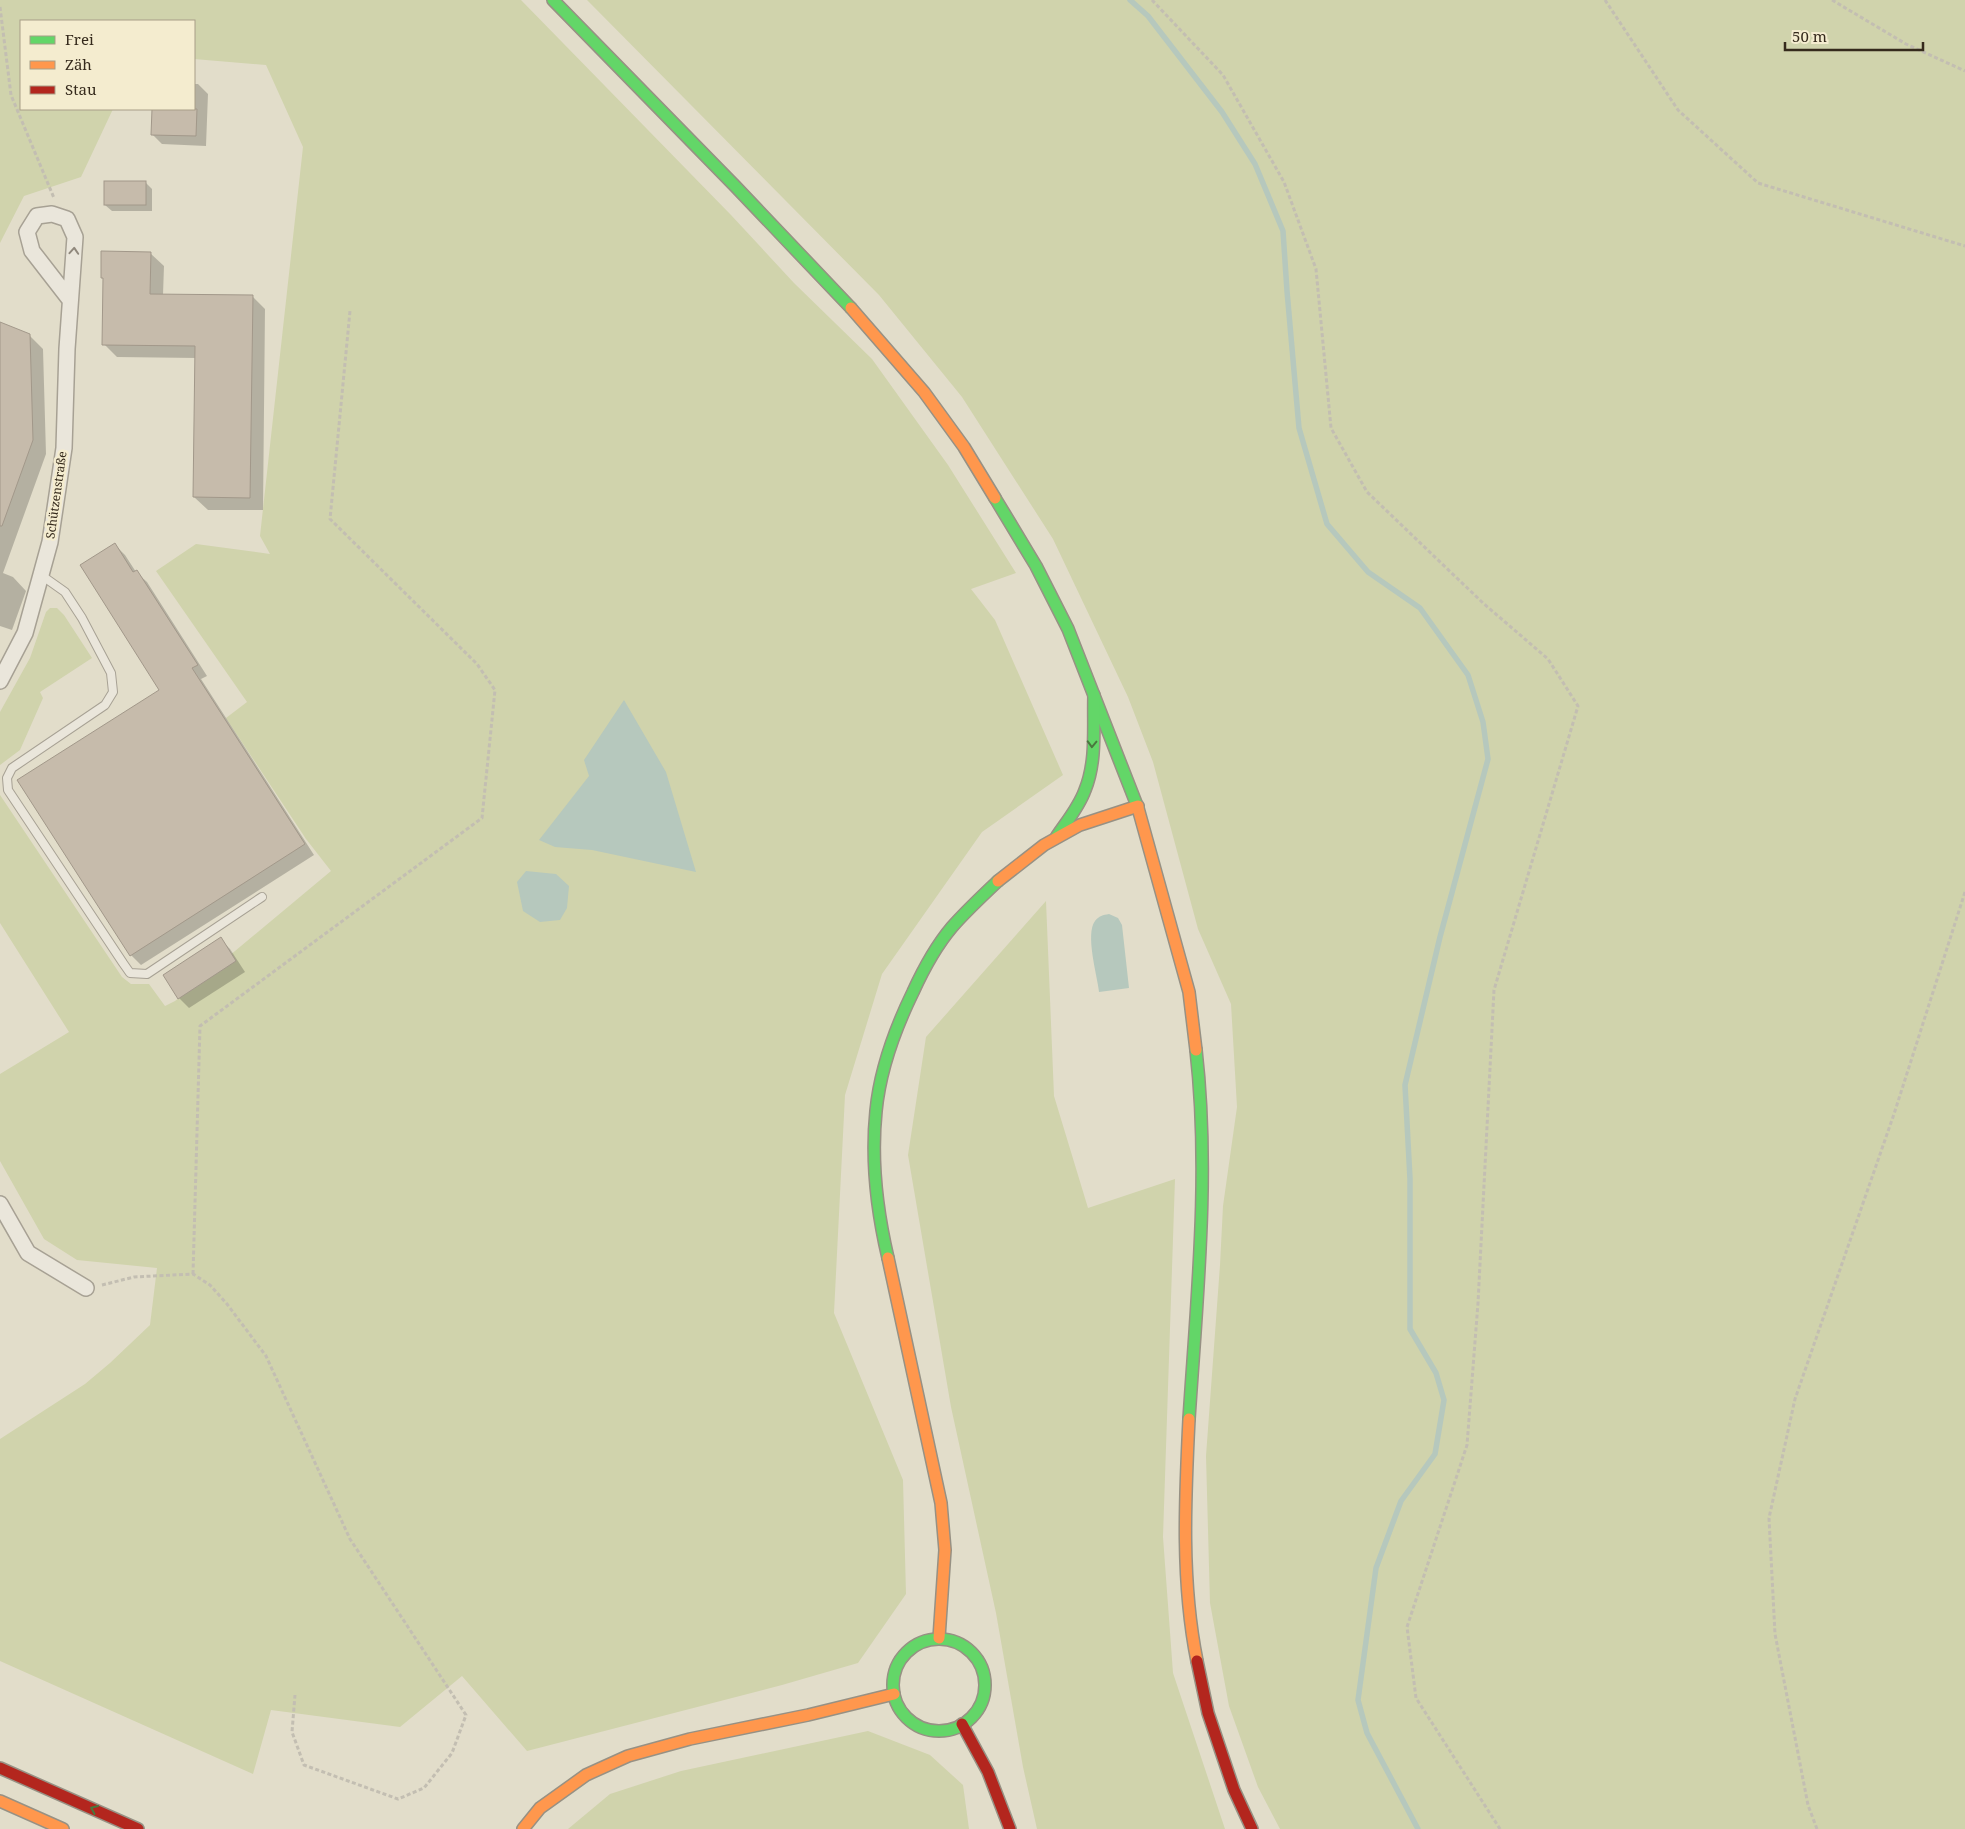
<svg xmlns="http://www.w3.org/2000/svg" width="1965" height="1829" font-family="'Noto Serif',serif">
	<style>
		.green { fill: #d0d3ac }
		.water { fill: #b6c8bd }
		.shadow { fill: #0003 }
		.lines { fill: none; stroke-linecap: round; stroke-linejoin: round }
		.stream { stroke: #b6c8bd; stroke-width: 5.5 }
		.building { fill: #c6bbab; stroke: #a2988a }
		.lane-casing { stroke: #a7a194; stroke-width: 10 }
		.street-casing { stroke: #a7a194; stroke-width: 18 }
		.fast-casing { stroke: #979184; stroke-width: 14 }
		.slow-casing { stroke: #979184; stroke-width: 14 }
		.jam-casing { stroke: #979184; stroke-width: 14 }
		.path { stroke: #c3beb2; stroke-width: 3; stroke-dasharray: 4 2.5; stroke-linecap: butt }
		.lane { stroke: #eae6db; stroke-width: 8 }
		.street { stroke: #eae6db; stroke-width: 15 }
		.fast { stroke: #63d668; stroke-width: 11 }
		.slow { stroke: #ff974d; stroke-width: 11 }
		.jam { stroke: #b3261e; stroke-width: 11 }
		.oneway { stroke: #90887c }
		.oneway2 { stroke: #4a773e }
		.labels { text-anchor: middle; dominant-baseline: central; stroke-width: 5; stroke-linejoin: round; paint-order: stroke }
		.street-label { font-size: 12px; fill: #352a1c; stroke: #f4eccf }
	</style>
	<rect width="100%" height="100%" fill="#e2ddca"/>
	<!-- green -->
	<g class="green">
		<polygon points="0,0 521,0 731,215 794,283 872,359 948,465 1016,573 971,589 995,620 1063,775 982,832 882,974 845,1095 834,1313 903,1480 906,1594 858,1663 782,1685 527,1751 462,1676 400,1727 271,1710 253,1774 0,1661 0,1439 85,1384 110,1363 150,1325 157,1268 77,1260 44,1239 0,1161 0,1074 69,1032 0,923 0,795 122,977 131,984 149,984 165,1006 175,1001 331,871 306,839 226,718 247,702 156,571 196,544 270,554 260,536 303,147 266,65 194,59 194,21 21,21 21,109 113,109 81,177 24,196 0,243"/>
		<polygon points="587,0 1965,0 1965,1829 1280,1829 1258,1787 1229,1706 1210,1603 1206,1456 1220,1265 1223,1206 1237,1107 1231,1004 1198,929 1153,762 1128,697 1053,539 962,397 879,295"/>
		<polygon points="50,608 57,608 64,615 92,658 40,692 43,698 20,750 0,765 0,712 30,658 46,612"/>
		<polygon points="1046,901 1054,1096 1088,1208 1175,1179 1163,1537 1173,1673 1225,1829 1037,1829 1023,1767 996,1613 951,1407 908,1155 926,1037"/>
		<polygon points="868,1731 930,1755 963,1785 969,1829 568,1829 610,1794 681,1771"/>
	</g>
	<!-- water -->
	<g class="water">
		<polygon points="624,700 666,772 696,872 592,850 555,847 539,840 589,776 584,760"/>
		<polygon points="526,871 556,874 569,886 567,908 560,920 540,922 523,911 517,882"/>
		<path d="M1109 914 1118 918 1122 925 1129 988 1099 992C1097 975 1085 934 1095 921 1099 916 1103 915 1109 914Z"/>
	</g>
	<!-- shadow -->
	<g class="shadow">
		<polygon points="194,84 198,84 208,94 206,146 162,144 152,134 153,109 194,109"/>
		<polygon points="146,183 152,189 152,211 112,211 105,205"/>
		<polygon points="150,253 164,266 163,295 252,296 265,309 263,510 208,510 194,497 196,358 117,357 104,344 105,280 102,278"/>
		<polygon points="0,324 29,335 43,349 46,454 3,573 13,577 26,591 12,630 0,626"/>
		<polygon points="114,544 125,555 136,572 147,582 207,676 201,679 314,855 141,965 131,955 161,690"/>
		<polygon points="220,939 230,949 245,972 189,1008 179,998"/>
	</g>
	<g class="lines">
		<!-- stream -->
		<polyline class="stream" points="1130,0 1148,16 1222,112 1255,164 1283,231 1287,291 1299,428 1327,524 1368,572 1420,608 1468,675 1483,722 1488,759 1440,937 1405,1085 1410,1179 1410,1329 1436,1373 1444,1400 1435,1454 1401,1501 1376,1568 1358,1700 1367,1733 1418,1829"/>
	</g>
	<!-- building -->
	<g class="building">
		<polygon points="152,109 197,109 196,136 151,135"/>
		<rect x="104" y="181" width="42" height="24"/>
		<polygon points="101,251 151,252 150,294 253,295 250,498 193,497 195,346 102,345 103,278 101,278"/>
		<polygon points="0,322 30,334 33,440 2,526 0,526"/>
		<polygon points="115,543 133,572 137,570 198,665 192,668 305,844 130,956 17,780 159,690 80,565"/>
		<polygon points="221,937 236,961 178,999 163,975"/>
	</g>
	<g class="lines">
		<!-- lane casing -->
		<g class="lane-casing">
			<polyline id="lane" points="41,575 65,592 82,618 111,673 113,692 105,705 12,768 7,778 8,790 123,963 130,973 147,974 262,897"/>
		</g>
		<!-- street casing -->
		<g class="street-casing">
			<g id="street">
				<polyline points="0,681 25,633 50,542 64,448 67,349 75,237 67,219 52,214 37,216 27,232 32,251 70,300"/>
				<polyline points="0,1204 28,1253 86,1288"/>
			</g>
		</g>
		<!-- fast casing -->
		<g class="fast-casing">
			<g id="fast">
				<polyline points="553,0 735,186 851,308"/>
				<polyline points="995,498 1036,566 1068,629 1138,808"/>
				<path d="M1057 836C1067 821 1079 807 1085 790 1097 761 1093 726 1094 695"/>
				<path d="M888 1258C877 1211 871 1159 876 1111 880 1069 895 1029 913 992 923 970 936 946 952 927 966 911 982 896 998 881"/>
				<path d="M1189 1419C1197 1297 1210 1172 1196 1050"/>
				<circle cx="939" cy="1685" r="46"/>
			</g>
		</g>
		<!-- slow casing -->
		<g class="slow-casing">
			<g id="slow">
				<polyline points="851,308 924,392 964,447 995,498"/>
				<polyline points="1138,808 1189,992 1196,1050"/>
				<polyline points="998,881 1044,845 1080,825 1138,806"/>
				<polyline points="888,1258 941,1503 945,1550 939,1638"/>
				<path d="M1189 1419C1185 1499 1181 1582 1197 1661"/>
				<polyline points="0,1801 63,1829"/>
				<polyline points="523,1829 540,1808 586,1775 628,1756 690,1739 808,1715 894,1694"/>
			</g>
		</g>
		<!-- jam casing -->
		<g class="jam-casing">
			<g id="jam">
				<polyline points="1197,1661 1208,1713 1234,1790 1252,1829"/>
				<polyline points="962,1724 988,1772 1010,1829"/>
				<polyline points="0,1768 138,1829"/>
			</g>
		</g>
		<!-- path -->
		<g class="path">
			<polyline points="1152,0 1223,75 1284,182 1316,269 1331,428 1367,492 1483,603 1548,659 1578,706 1494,990 1478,1303 1467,1445 1407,1627 1416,1698 1500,1829"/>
			<polyline points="1605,0 1678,110 1758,183 1965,246"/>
			<polyline points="1832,0 1906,44 1965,71"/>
			<polyline points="0,7 11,95 54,198"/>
			<polyline points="193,1274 200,1026 482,818 495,690 477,664 330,519 350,311"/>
			<polyline points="102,1285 134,1277 193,1274 210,1285 227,1304 266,1356 350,1539 466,1715 452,1753 424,1788 398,1799 304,1765 292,1732 295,1695"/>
			<polyline points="1817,1829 1808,1805 1775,1634 1769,1518 1795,1399 1894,1114 1965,892"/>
		</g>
		<!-- lane -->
		<use href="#lane" class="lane"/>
		<!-- street -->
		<use href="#street" class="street"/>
		<!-- fast -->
		<use href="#fast" class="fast"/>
		<!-- slow -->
		<use href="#slow" class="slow"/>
		<!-- jam -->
		<use href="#jam" class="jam"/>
	</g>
	<!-- one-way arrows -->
	<defs><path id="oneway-chevron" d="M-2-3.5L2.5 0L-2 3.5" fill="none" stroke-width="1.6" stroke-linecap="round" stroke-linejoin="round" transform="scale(1.25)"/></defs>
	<use class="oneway" href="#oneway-chevron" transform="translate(74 251) rotate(-86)"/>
	<g class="oneway2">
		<use href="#oneway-chevron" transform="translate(1092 744) rotate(92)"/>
		<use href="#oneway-chevron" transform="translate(94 1809) rotate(-156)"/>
	</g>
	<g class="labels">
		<!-- street labels -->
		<g class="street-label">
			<text transform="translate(56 495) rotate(-82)">Schützenstraße</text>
		</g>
	</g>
	<!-- legend -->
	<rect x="20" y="20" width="175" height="90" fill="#f4eccf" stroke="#a89e87"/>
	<rect x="30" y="36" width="25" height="8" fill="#63d668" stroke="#a89e87"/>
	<text x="65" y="45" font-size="15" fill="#352a1c">Frei</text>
	<rect x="30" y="61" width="25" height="8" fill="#ff974d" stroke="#a89e87"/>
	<text x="65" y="70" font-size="15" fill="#352a1c">Zäh</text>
	<rect x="30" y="86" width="25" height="8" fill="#b3261e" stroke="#a89e87"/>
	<text x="65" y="95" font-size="15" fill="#352a1c">Stau</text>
	<!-- scale -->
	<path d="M1785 42v8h138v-8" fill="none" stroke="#352a1c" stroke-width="2.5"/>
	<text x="1792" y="42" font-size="15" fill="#352a1c" stroke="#f4eccf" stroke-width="4" paint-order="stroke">50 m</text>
</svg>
